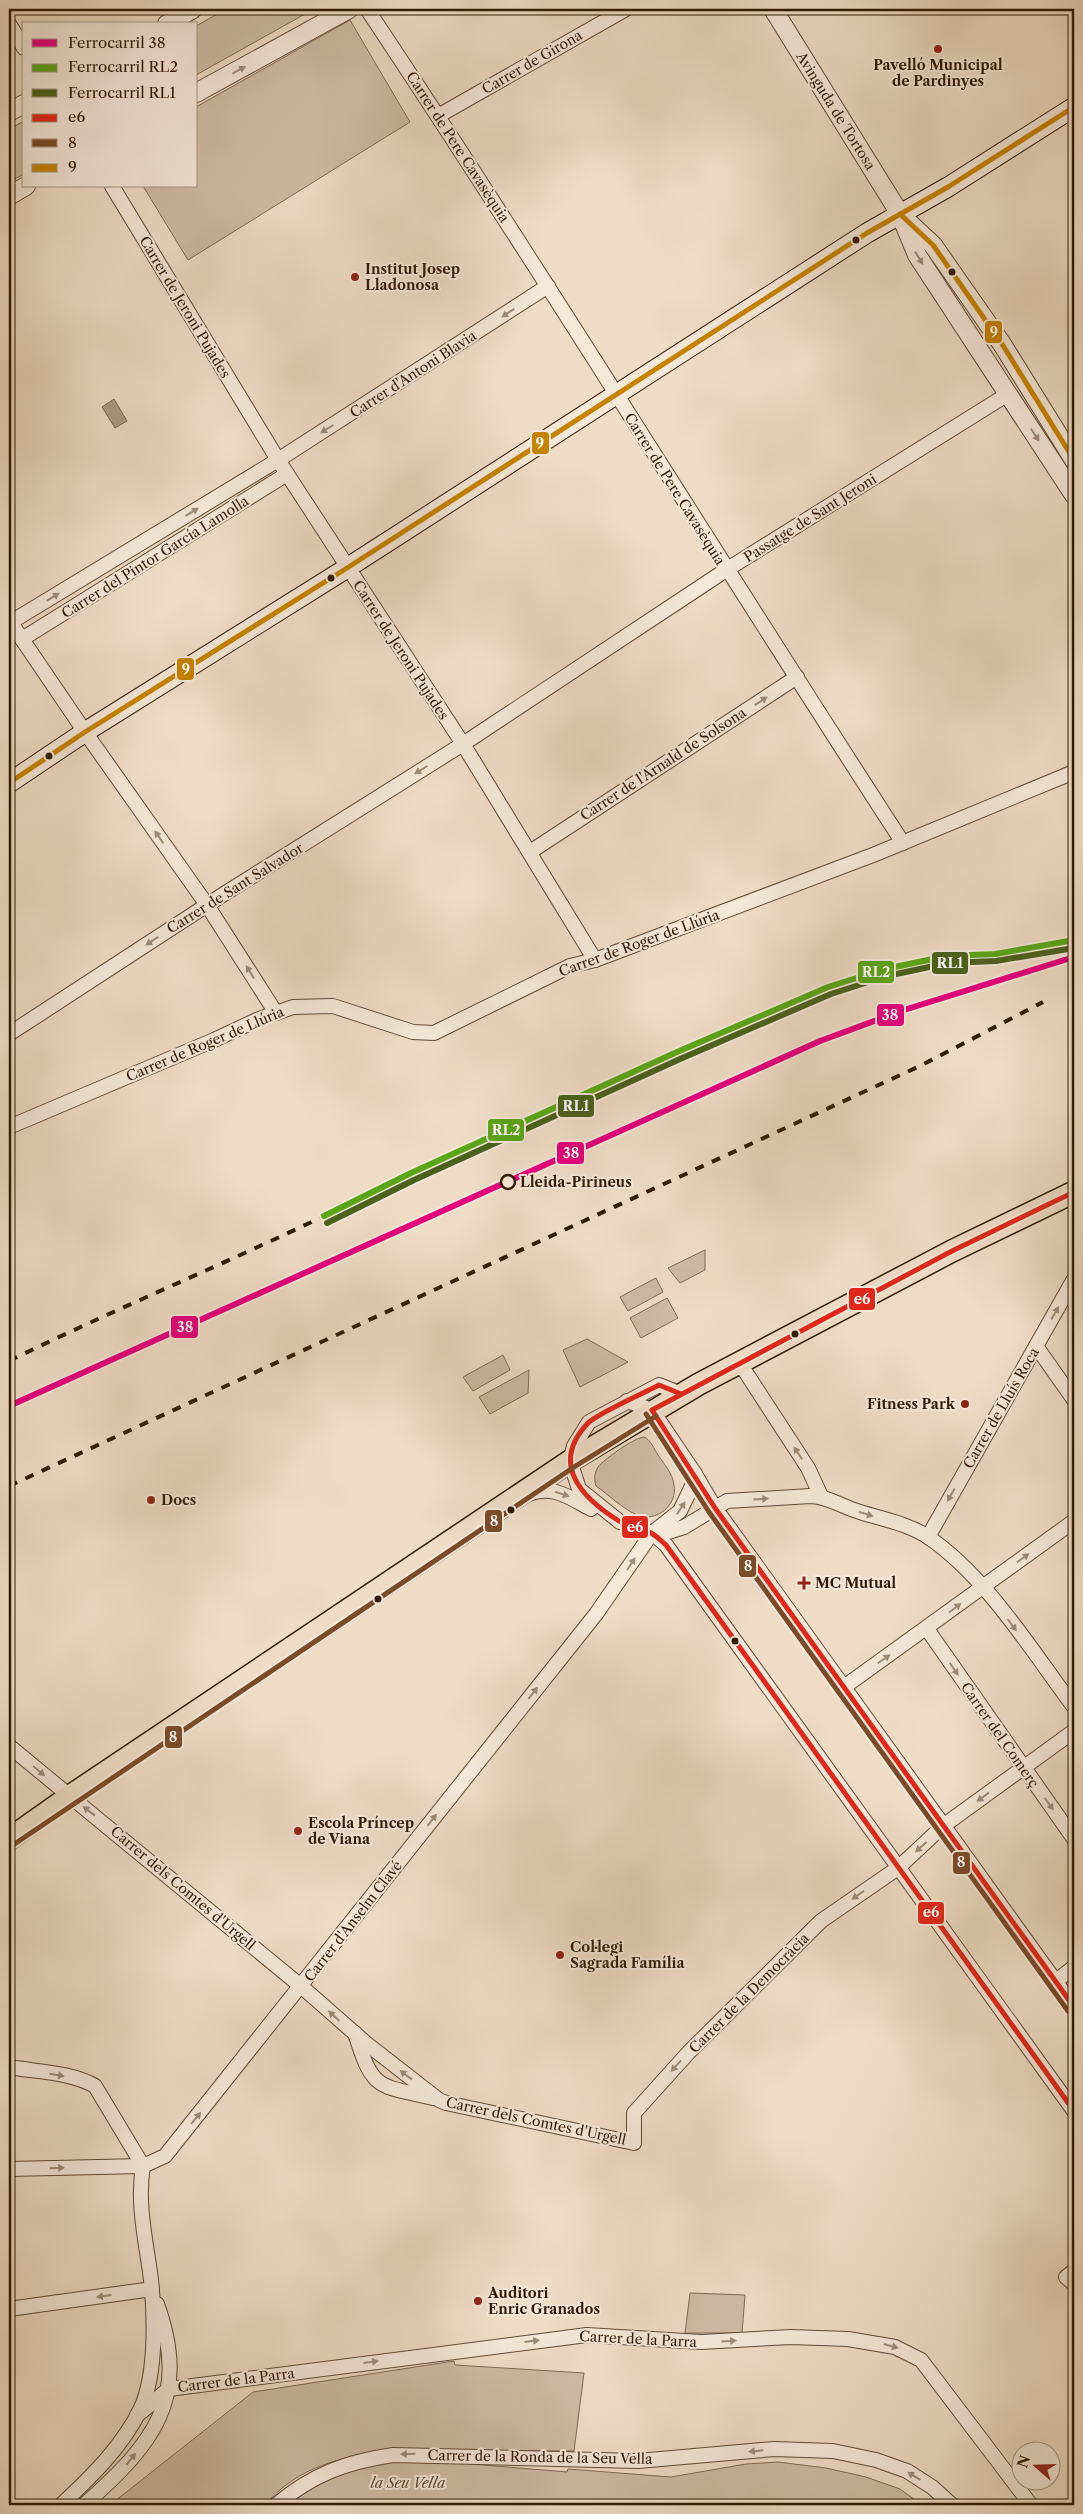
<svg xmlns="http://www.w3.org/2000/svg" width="1083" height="2514" font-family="'Libre Caslon Text',serif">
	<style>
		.green { fill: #cebba4; stroke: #806a54 }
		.water { fill: #ae9a83; stroke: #7c6750 }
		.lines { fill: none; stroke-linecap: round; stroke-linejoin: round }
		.minor-casing { stroke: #604a34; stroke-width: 16 }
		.tertiary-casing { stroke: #604a34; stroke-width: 20 }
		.secondary-casing { stroke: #311a04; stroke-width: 21 }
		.primary-casing { stroke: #311a04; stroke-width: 24 }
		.minor { stroke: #f4e8d9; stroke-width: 14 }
		.tertiary { stroke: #f4e8d9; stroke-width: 18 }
		.secondary { stroke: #f4e8d9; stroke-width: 19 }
		.primary { stroke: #eedcc5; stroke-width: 21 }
		.rail { stroke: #311a04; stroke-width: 4; stroke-dasharray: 9 9; stroke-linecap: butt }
		.bus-1-casing { stroke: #f4e8d9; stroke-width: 9 }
		.bus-2-casing { stroke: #f4e8d9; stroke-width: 9 }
		.bus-3-casing { stroke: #f4e8d9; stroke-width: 9 }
		.bus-1 { stroke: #e1271b; stroke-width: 5 }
		.bus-2 { stroke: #7a4b2a; stroke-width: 5 }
		.bus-3 { stroke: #c68301; stroke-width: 5 }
		.rail-1-casing { stroke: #f4e8d9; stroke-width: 10 }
		.rail-2-casing { stroke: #f4e8d9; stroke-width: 10 }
		.rail-3-casing { stroke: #f4e8d9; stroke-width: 10 }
		.rail-1 { stroke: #e5007d; stroke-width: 6 }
		.rail-2 { stroke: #5aa617; stroke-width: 6 }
		.rail-3 { stroke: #4a611c; stroke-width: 6 }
		.oneway { fill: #9c8b79 }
		.poi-dot { fill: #8f2418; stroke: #f4e8d9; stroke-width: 2 }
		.bus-dot { fill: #311a04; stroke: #f4e8d9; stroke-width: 2 }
		.stop-dot { fill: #f4e8d9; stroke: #311a04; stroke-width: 2.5 }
		.labels { text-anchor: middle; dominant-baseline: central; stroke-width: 4; stroke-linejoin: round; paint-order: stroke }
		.street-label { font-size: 14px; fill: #311a04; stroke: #f4e8d9 }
		.poi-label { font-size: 14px; font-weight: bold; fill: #311a04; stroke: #f4e8d9; text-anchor: start }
		.stop-label { font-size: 14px; font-weight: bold; fill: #311a04; stroke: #f4e8d9; text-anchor: start }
		.park-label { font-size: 14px; font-style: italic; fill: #604a34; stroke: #f4e8d9 }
		.line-badge { stroke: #f4e8d9; stroke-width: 2 }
		.badge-label { font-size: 14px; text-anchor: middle; font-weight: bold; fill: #fff }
	</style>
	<rect width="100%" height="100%" fill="#eedcc5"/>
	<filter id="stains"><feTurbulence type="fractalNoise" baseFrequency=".004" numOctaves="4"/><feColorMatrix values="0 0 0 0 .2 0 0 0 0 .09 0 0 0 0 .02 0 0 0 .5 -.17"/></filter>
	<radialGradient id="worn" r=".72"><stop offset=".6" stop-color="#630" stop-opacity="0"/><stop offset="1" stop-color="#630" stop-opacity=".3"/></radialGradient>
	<!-- green -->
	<g class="green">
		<polygon points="226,9 314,9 196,75 196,26"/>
		<polygon points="350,20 410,122 188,260 143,186 196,186 196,107"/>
		<polygon points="24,121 24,174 9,182 9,129"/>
		<polygon points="705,1250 705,1270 680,1283 668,1268"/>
		<polygon points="656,1278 663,1292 628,1311 620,1297"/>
		<polygon points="667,1298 678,1318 641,1338 630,1318"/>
		<polygon points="587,1339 628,1362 580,1387 563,1350"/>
		<polygon points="503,1355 510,1370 473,1391 463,1377"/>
		<polygon points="529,1370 528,1393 490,1414 479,1397"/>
		<path d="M644 1437C651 1440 654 1449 658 1455 664 1464 673 1474 674 1485 678 1505 656 1523 637 1515 623 1509 609 1495 596 1486 594 1479 594 1474 598 1467 603 1460 635 1437 644 1437Z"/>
		<polygon points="690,2293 745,2295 742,2333 685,2333"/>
		<path d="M454 2361 455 2365 584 2373 574 2451 388 2450C341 2457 297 2467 265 2505H110L253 2392Z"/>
		<polygon points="411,2459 567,2472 568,2469 671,2477 746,2464 778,2462 826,2468 866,2477 900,2489 922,2505 283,2505 295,2495 363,2464"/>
	</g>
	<!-- water -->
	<polygon class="water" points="114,399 127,421 115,428 102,407"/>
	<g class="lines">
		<!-- minor casing -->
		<g class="minor-casing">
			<g id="minor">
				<path d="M367 9C550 284 723 566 903 843"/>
				<polyline points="9,24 24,48"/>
				<polyline points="438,116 626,9"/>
				<polyline points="112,186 278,460 463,744 595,960"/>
				<polyline points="9,620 85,732 207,905 276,1013"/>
				<polyline points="11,622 278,460 548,286"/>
				<polyline points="22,639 287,474"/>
				<polyline points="530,852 797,677"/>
				<polyline points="9,1034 224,894 463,744 726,570 1008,394"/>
				<polyline points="9,1127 214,1040 259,1019 293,1007 333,1006 413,1032 434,1033 570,966 595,960 873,855 1074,772"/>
				<polyline points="1036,1346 1074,1400"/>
				<polyline points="739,1362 808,1468 821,1496"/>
				<path d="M681 1394 659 1385 589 1422 574 1446 570 1461 579 1489 620 1522 652 1533 668 1532 684 1527 727 1501 810 1496C827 1496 843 1507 860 1512 882 1519 909 1524 928 1537 986 1576 1032 1651 1074 1707"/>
				<polyline points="627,1401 652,1410 695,1474 715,1508 1074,2007"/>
				<path d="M528 1494C553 1484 570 1498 591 1509"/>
				<polyline points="652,1533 666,1545 1074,2111"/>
				<polyline points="928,1537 1074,1279"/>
				<polyline points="927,1629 1074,1839"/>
				<polyline points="844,1687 1074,1521"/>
				<polyline points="9,1746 302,1987 367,2044 439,2100 446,2103 634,2143 634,2113 689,2052 821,1921 898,1868 943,1826 1074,1731"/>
				<polyline points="1056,1981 1074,1967"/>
				<path d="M355 2033C373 2091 377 2085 433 2098"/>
				<path d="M9 2067C37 2072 71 2072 95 2086L143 2166"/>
				<polyline points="9,2169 143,2166 165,2156 596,1614 652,1533 680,1511 693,1484 695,1474"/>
				<polyline points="1074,2271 1066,2277 1074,2284"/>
				<polyline points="9,2309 152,2289"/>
				<path d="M137 2415C149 2407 158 2397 169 2389L587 2335 701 2342 791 2337 848 2339 895 2347 921 2360 1031 2505"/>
				<path d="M61 2505C91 2477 123 2446 141 2408 157 2373 155 2310 150 2272 145 2237 137 2201 143 2166"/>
				<path d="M84 2505C153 2444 191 2399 157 2304"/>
				<path d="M276 2505C313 2474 346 2462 393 2455L638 2461 774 2449 833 2451 876 2460 907 2471 932 2487 952 2505"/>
			</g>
		</g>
		<!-- tertiary casing -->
		<g class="tertiary-casing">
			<g id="tertiary">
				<polyline points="773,9 900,214 917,255 1074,495"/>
				<polyline points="167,24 193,9"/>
				<polyline points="196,93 349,9"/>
				<polyline points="9,112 24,104"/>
				<polyline points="9,196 26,186"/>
				<polyline points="904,218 933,245 1002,344 1074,460"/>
			</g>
		</g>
		<!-- secondary casing -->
		<g class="secondary-casing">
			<polyline id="secondary" points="9,783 85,732 347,568 867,233 948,187 1074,107"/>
		</g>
		<!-- primary casing -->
		<g class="primary-casing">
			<polyline id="primary" points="9,1839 70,1796 570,1461 699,1384 952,1251 1074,1192"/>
		</g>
		<!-- minor -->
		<use href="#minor" class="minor"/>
		<!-- tertiary -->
		<use href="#tertiary" class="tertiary"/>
		<!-- secondary -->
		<use href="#secondary" class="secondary"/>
		<!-- primary -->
		<use href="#primary" class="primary"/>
		<!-- rail -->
		<g class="rail">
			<path d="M9 1361C113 1310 220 1266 324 1216"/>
			<polyline points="9,1486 922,1065 1043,1002"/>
		</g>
		<!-- bus-1 casing -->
		<g class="bus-1-casing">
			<g id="bus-1">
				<path d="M681 1394 659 1385C644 1393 598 1413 588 1423 549 1464 582 1498 619 1521 628 1527 641 1527 651 1533 657 1536 661 1541 666 1545L1074 2111"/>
				<polyline points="652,1410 715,1508 1074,2007"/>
				<polyline points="652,1410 952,1251 1074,1192"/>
			</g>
		</g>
		<!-- bus-2 casing -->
		<g class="bus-2-casing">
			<g id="bus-2">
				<polyline points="646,1414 709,1512 1068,2011"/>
				<polyline points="13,1845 574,1467 656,1416"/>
			</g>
		</g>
		<!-- bus-3 casing -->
		<g class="bus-3-casing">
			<g id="bus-3">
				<polyline points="900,214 933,245 1002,344 1074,460"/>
				<polyline points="9,783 85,732 347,568 867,233 948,187 1074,107"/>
			</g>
		</g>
		<!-- bus-1 -->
		<use href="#bus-1" class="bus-1"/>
		<!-- bus-2 -->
		<use href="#bus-2" class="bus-2"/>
		<!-- bus-3 -->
		<use href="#bus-3" class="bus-3"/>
		<!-- rail-1 casing -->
		<g class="rail-1-casing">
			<polyline id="rail-1" points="9,1406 820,1041 904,1010 1074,957"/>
		</g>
		<!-- rail-2 casing -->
		<g class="rail-2-casing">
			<polyline id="rail-2" points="324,1216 411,1173 677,1052 828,987 885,969 947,956 995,954 1074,940"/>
		</g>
		<!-- rail-3 casing -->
		<g class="rail-3-casing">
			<polyline id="rail-3" points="327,1223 414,1180 680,1059 831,994 887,976 948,963 996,961 1074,948"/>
		</g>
		<!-- rail-1 -->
		<use href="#rail-1" class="rail-1"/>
		<!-- rail-2 -->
		<use href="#rail-2" class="rail-2"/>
		<!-- rail-3 -->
		<use href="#rail-3" class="rail-3"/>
	</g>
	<!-- one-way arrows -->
	<defs><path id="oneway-solid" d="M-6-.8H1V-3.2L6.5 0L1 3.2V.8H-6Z" transform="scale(1.25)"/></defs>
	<g class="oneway">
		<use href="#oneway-solid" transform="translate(239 70) rotate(-29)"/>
		<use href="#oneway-solid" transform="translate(919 258) rotate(59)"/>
		<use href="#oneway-solid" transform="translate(508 313) rotate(146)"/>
		<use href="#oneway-solid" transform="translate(327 429) rotate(148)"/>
		<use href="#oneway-solid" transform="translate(1035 435) rotate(57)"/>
		<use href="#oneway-solid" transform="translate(192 512) rotate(-31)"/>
		<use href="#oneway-solid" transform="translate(53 597) rotate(-31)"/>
		<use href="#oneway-solid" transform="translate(761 701) rotate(-33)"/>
		<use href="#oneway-solid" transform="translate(421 770) rotate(148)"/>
		<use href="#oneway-solid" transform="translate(159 837) rotate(-125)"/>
		<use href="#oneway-solid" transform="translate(152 941) rotate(147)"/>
		<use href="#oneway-solid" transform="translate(250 972) rotate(-122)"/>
		<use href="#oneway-solid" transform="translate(1055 1313) rotate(-60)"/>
		<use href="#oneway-solid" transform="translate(798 1453) rotate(-123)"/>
		<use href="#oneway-solid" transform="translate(562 1494) rotate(18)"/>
		<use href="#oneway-solid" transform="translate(951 1495) rotate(120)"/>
		<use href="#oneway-solid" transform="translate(761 1499) rotate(-3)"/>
		<use href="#oneway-solid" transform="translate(681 1508) rotate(-56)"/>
		<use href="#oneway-solid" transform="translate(866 1514) rotate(17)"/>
		<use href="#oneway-solid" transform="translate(1023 1558) rotate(-36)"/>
		<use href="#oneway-solid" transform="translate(631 1564) rotate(-56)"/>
		<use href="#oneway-solid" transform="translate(955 1608) rotate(-37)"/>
		<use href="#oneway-solid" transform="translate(1012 1625) rotate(53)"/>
		<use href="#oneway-solid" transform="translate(884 1659) rotate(-35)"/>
		<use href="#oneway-solid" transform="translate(954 1669) rotate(55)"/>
		<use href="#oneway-solid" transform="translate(533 1693) rotate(-52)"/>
		<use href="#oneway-solid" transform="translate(39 1771) rotate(40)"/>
		<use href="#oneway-solid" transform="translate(983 1797) rotate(144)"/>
		<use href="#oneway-solid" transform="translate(1049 1804) rotate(54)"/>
		<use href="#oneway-solid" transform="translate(89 1811) rotate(-142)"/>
		<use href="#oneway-solid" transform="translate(432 1820) rotate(-52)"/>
		<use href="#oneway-solid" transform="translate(921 1847) rotate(138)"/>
		<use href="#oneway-solid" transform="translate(858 1895) rotate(145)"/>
		<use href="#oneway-solid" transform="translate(334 2016) rotate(-138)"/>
		<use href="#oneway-solid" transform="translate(676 2066) rotate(132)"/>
		<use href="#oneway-solid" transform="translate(57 2075) rotate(9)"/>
		<use href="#oneway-solid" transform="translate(406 2075) rotate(-142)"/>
		<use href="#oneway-solid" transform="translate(196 2118) rotate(-51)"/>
		<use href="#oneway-solid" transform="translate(57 2168) rotate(-1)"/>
		<use href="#oneway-solid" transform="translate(104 2296) rotate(172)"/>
		<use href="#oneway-solid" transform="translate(532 2341) rotate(-7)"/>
		<use href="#oneway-solid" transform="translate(729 2341) rotate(-3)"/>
		<use href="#oneway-solid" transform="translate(891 2346) rotate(16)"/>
		<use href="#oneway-solid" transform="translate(371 2362) rotate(-8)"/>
		<use href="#oneway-solid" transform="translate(756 2451) rotate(174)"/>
		<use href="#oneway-solid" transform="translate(408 2454) rotate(179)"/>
		<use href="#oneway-solid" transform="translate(131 2459) rotate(-51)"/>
		<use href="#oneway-solid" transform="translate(914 2476) rotate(-149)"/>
	</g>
	<!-- markers -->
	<g class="poi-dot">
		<circle cx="938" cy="49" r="5"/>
		<circle cx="355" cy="277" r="5"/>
		<circle cx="965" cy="1404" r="5"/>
		<circle cx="151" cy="1500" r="5"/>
		<path d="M801.5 1575.5h5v5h5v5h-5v5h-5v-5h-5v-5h5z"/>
		<circle cx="298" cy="1831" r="5"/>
		<circle cx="560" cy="1955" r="5"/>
		<circle cx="478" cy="2301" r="5"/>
	</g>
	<g class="bus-dot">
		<circle cx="856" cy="240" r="4.5"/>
		<circle cx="952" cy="272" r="4.5"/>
		<circle cx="331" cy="578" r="4.5"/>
		<circle cx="49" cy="756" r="4.5"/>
		<circle cx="795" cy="1334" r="4.5"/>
		<circle cx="511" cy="1510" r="4.5"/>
		<circle cx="378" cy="1599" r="4.5"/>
		<circle cx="735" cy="1641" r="4.5"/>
	</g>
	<circle class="stop-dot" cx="508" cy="1182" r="7"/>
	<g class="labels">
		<!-- street labels -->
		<g class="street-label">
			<text transform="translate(532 62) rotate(-30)">Carrer de Girona</text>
			<text transform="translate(836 111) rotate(58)">Avinguda de Tortosa</text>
			<text transform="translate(458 147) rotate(57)">Carrer de Pere Cavasèquia</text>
			<text transform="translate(185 307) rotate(59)">Carrer de Jeroni Pujades</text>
			<text transform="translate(413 374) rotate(-33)">Carrer d'Antoni Blavia</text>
			<text transform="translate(675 489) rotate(58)">Carrer de Pere Cavasèquia</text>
			<text transform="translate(810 518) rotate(-32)">Passatge de Sant Jeroni</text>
			<text transform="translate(155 557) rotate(-32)">Carrer del Pintor García Lamolla</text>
			<text transform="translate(401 650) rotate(57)">Carrer de Jeroni Pujades</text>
			<text transform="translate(663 764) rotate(-33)">Carrer de l'Arnald de Solsona</text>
			<text transform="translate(235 888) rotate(-32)">Carrer de Sant Salvador</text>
			<text transform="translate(639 943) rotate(-20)">Carrer de Roger de Llúria</text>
			<text transform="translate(205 1044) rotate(-23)">Carrer de Roger de Llúria</text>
			<text transform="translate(1001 1408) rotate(-60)">Carrer de Lluís Roca</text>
			<text transform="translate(1000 1735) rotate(55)">Carrer del Comerç</text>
			<text transform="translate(183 1888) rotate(40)">Carrer dels Comtes d'Urgell</text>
			<text transform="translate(353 1921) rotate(-52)">Carrer d'Anselm Clavé</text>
			<text transform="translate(749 1993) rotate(-45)">Carrer de la Democràcia</text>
			<text transform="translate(536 2121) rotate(12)">Carrer dels Comtes d'Urgell</text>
			<text transform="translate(638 2339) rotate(3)">Carrer de la Parra</text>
			<text transform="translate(236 2380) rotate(-7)">Carrer de la Parra</text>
			<text transform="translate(540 2457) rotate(1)">Carrer de la Ronda de la Seu Vella</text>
		</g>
		<!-- poi labels -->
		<g class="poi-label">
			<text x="938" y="65" text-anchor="middle">Pavelló Municipal<tspan x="938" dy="16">de Pardinyes</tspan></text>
			<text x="365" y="269">Institut Josep<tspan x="365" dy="16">Lladonosa</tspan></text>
			<text x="955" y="1404" text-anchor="end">Fitness Park</text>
			<text x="161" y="1500">Docs</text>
			<text x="815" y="1583">MC Mutual</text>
			<text x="308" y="1823">Escola Príncep<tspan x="308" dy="16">de Viana</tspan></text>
			<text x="570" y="1947">Col·legi<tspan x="570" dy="16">Sagrada Família</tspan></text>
			<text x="488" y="2293">Auditori<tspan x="488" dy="16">Enric Granados</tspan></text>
		</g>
		<!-- stop labels -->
		<g class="stop-label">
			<text x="520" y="1182">Lleida-Pirineus</text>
		</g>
		<!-- park labels -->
		<g class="park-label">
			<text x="408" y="2483">la Seu Vella</text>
		</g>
	</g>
	<g class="line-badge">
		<rect x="984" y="320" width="19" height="24" rx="5" fill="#c68301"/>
		<rect x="531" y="431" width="19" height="24" rx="5" fill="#c68301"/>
		<rect x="176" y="657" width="19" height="24" rx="5" fill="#c68301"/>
		<rect x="931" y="951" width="38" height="24" rx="5" fill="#4a611c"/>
		<rect x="857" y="960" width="38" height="24" rx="5" fill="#5aa617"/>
		<rect x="876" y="1003" width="29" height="24" rx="5" fill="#e5007d"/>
		<rect x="557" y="1094" width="38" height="24" rx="5" fill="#4a611c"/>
		<rect x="487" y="1118" width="38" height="24" rx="5" fill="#5aa617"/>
		<rect x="556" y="1141" width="29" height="24" rx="5" fill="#e5007d"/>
		<rect x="848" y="1287" width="28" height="24" rx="5" fill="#e1271b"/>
		<rect x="170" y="1315" width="29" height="24" rx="5" fill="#e5007d"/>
		<rect x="484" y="1509" width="19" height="24" rx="5" fill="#7a4b2a"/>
		<rect x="621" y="1515" width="28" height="24" rx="5" fill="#e1271b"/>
		<rect x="738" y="1554" width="19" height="24" rx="5" fill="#7a4b2a"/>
		<rect x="164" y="1725" width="19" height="24" rx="5" fill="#7a4b2a"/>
		<rect x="952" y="1851" width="19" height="24" rx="5" fill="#7a4b2a"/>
		<rect x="917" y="1901" width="28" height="24" rx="5" fill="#e1271b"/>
	</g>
	<g class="badge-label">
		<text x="994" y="337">9</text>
		<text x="540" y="448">9</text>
		<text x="186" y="674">9</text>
		<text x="950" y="968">RL1</text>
		<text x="876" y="977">RL2</text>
		<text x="890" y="1020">38</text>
		<text x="576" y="1111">RL1</text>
		<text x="506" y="1135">RL2</text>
		<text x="571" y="1158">38</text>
		<text x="862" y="1304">e6</text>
		<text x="185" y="1332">38</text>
		<text x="494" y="1526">8</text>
		<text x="635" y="1532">e6</text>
		<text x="748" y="1571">8</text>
		<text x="173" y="1742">8</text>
		<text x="961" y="1867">8</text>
		<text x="931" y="1917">e6</text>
	</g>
	<!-- margin -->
	<rect width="1083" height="2514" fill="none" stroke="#eedcc5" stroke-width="30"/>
	<rect x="10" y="10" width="1063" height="2494" fill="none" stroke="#311a04" stroke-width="2.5"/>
	<rect x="15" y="15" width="1053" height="2484" fill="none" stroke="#311a04"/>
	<!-- legend -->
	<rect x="22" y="22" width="175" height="165" fill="#f4e8d9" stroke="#a69684"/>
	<rect x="32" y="39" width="25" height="8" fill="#e5007d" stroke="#a69684"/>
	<text x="68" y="48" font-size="15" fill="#311a04">Ferrocarril 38</text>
	<rect x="32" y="64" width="25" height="8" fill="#5aa617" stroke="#a69684"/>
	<text x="68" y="72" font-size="15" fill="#311a04">Ferrocarril RL2</text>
	<rect x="32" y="89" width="25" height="8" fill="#4a611c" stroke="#a69684"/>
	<text x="68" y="98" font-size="15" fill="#311a04">Ferrocarril RL1</text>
	<rect x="32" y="114" width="25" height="8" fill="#e1271b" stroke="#a69684"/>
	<text x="68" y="122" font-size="15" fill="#311a04">e6</text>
	<rect x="32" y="139" width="25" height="8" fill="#7a4b2a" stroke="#a69684"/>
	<text x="68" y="148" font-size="15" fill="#311a04">8</text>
	<rect x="32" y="164" width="25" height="8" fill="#c68301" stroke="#a69684"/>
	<text x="68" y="172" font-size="15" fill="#311a04">9</text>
	<!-- north arrow -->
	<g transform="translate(1036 2466) rotate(290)"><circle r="24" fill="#f4e8d9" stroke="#a69684"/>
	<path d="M0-4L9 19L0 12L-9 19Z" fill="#8f2418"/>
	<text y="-8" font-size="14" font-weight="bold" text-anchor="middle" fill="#311a04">N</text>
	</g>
	<rect width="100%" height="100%" filter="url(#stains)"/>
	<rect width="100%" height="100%" fill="url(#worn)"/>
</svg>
